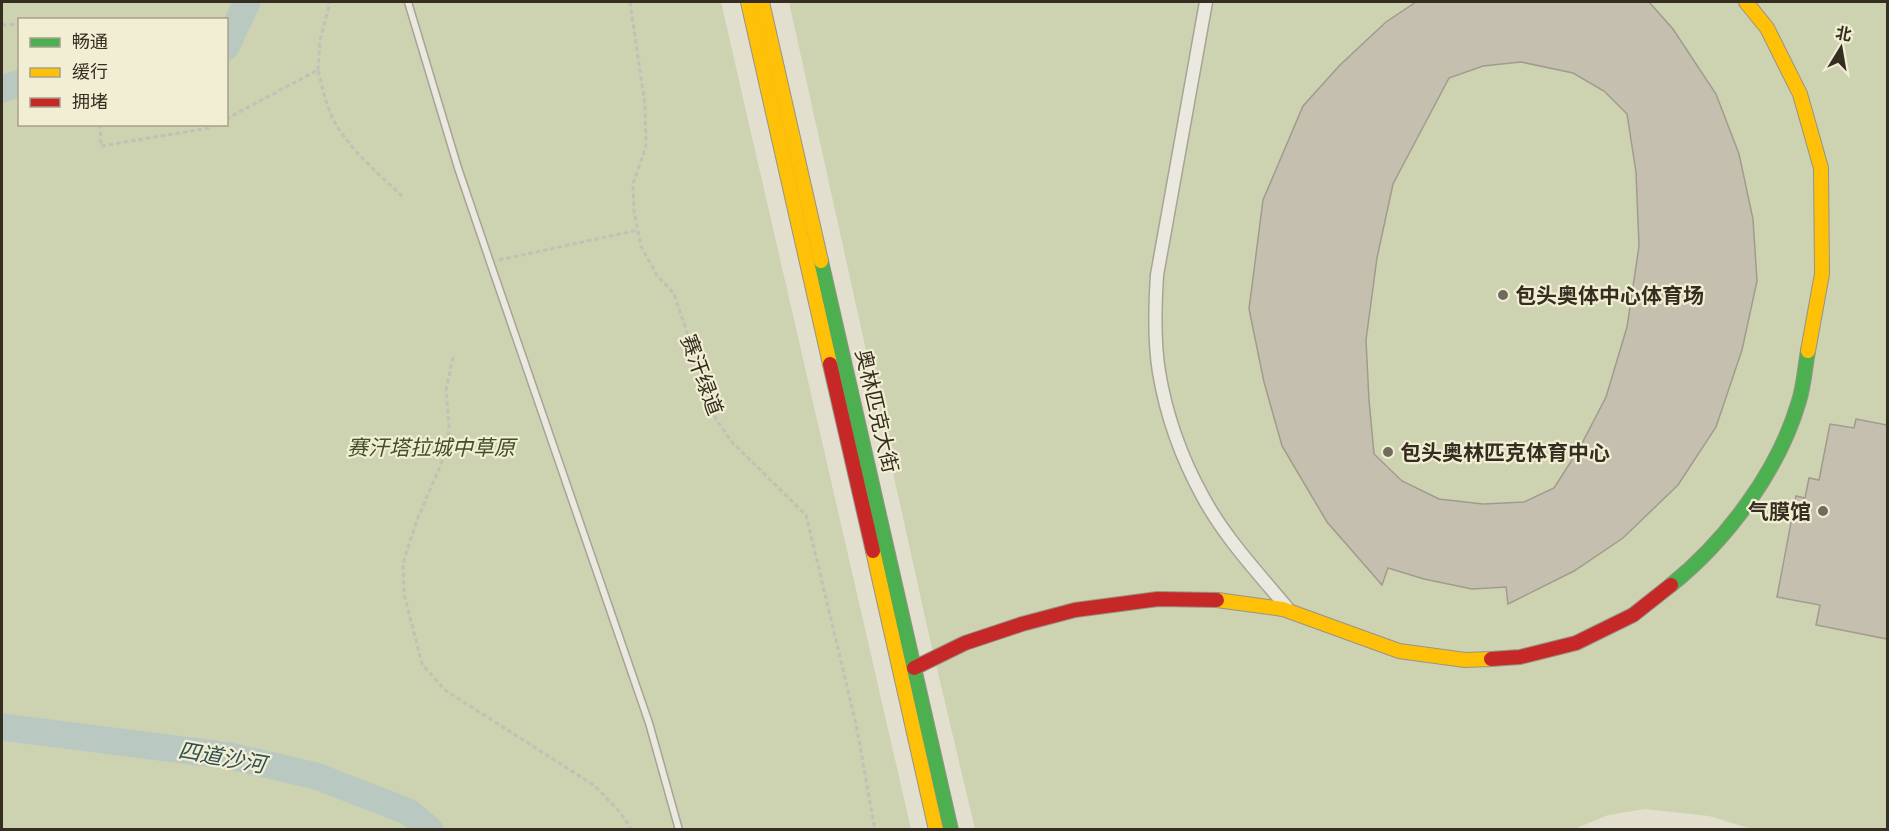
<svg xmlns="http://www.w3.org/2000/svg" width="1889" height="831" font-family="Merriweather,'Noto Sans SC',serif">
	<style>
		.green { fill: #cdd2b1; fill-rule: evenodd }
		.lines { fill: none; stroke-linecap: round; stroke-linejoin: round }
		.river { stroke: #b9c8c1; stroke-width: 27 }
		.building { fill: #c5bfaf; stroke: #a29b8d; stroke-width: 1.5; fill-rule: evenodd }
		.lane-casing { stroke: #a7a497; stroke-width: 9 }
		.street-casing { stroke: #a7a497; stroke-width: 15 }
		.fast-casing { stroke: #979386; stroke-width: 16 }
		.slow-casing { stroke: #979386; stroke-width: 16 }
		.jam-casing { stroke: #979386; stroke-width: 16 }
		.path { stroke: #c3c0b6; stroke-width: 3; stroke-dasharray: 4.5 3; stroke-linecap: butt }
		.lane { stroke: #eae8df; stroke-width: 6 }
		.street { stroke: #eae8df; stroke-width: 12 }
		.fast { stroke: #4caf50; stroke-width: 14 }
		.slow { stroke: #ffc107; stroke-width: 14 }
		.jam { stroke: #c62828; stroke-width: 14 }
		.poi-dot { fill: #726b5d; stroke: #f2eed4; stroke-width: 2 }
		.labels { text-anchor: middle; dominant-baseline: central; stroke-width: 4.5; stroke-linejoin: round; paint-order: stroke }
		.poi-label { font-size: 21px; font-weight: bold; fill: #352d20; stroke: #f2eed4; text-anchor: start }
		.street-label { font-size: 21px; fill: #352d20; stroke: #f2eed4 }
		.park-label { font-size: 21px; font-style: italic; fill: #405028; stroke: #f2eed4 }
		.water-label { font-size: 22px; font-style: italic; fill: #305054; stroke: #f2eed4 }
	</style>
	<rect width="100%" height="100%" fill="#e2dfce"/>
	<!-- green -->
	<g class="green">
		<path d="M2 2H721L911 829 2 830ZM20 20H226V124H20Z"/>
		<polygon points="789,2 1887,2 1887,829 1752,829 1709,816 1645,809 1608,815 1572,830 975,829 929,635"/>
	</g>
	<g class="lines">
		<!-- river -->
		<g class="river">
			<polyline points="226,47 247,2"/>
			<polyline points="2,89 20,83"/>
			<polyline points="2,727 230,756 316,776 409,812 430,830"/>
		</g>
	</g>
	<!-- building -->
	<g class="building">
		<path d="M1416 2H1649L1673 29 1716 94 1739 154 1753 219 1757 281 1742 350 1716 427 1678 485 1623 538 1574 571 1508 604 1506 587 1472 589 1424 579 1388 568 1382 585 1327 522 1282 446 1264 382 1249 309 1263 200 1303 106 1340 65 1386 22ZM1521 62 1573 73 1604 91 1627 114 1636 172 1639 246 1627 327 1606 397 1579 449 1554 488 1524 502 1483 504 1439 499 1402 481 1374 454 1369 400 1366 340 1377 258 1393 184 1449 78 1483 66Z"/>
		<polygon points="1856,419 1887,425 1887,639 1816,625 1820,605 1777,597 1796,496 1805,498 1809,478 1819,480 1830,424 1854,428"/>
	</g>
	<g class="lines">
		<!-- lane casing -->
		<g class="lane-casing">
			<polyline id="lane" points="408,2 458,168 490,262 649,723 679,830"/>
		</g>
		<!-- street casing -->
		<g class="street-casing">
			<path id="street" d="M1206 2 1157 275C1155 306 1154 342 1159 372 1166 414 1182 459 1203 497 1225 538 1259 574 1289 610"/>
		</g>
		<!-- fast casing -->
		<g class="fast-casing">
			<g id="fast">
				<polyline points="821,261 951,830"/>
				<path d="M1671 585C1727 540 1779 470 1799 401 1804 385 1805 367 1808 351"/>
			</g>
		</g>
		<!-- slow casing -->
		<g class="slow-casing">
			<g id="slow">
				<polyline points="748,2 830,364"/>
				<polyline points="762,2 821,261"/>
				<polyline points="1746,2 1767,28 1800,94 1821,168 1822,274 1808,351"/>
				<polyline points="873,551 936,830"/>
				<polyline points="1217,600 1283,609 1399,651 1465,660 1491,659"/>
			</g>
		</g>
		<!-- jam casing -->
		<g class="jam-casing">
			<g id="jam">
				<polyline points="830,364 873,551"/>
				<polyline points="1491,659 1520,657 1576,643 1633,615 1671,585"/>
				<polyline points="914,668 965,643 1022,624 1075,610 1158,599 1217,600"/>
			</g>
		</g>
		<!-- path -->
		<g class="path">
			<polyline points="630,2 645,105 646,146 633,184 634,211 641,246 656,274 674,294 716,419 732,442 806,515 856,724 875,830"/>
			<polyline points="2,25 20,24"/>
			<polyline points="318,70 320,41 330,2"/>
			<path d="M226 119 318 70C323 90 327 111 338 128 355 154 381 176 403 197"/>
			<polyline points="100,124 101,146 209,128 217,124"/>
			<polyline points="499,260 638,230"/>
			<polyline points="453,357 446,390 449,426 447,450 417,520 403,563 404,594 422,664 445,690 595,786 619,811 632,830"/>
		</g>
		<!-- lane -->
		<use href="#lane" class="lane"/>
		<!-- street -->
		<use href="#street" class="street"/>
		<!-- fast -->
		<use href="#fast" class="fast"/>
		<!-- slow -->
		<use href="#slow" class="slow"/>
		<!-- jam -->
		<use href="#jam" class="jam"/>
	</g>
	<!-- markers -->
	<g class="poi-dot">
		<circle cx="1503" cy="295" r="6"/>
		<circle cx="1388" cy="452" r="6"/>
		<circle cx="1823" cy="511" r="6"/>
	</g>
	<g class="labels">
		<!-- poi labels -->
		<g class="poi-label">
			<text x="1515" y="295">包头奥体中心体育场</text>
			<text x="1400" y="452">包头奥林匹克体育中心</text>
			<text x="1811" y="511" text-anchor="end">气膜馆</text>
		</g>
		<!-- street labels -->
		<g class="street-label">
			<text transform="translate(702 375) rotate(70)">赛汗绿道</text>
			<text transform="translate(877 411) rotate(77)">奥林匹克大街</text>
		</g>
		<!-- park labels -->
		<g class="park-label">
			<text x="431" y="447">赛汗塔拉城中草原</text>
		</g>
		<!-- water labels -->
		<g class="water-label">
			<text transform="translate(222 757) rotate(10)">四道沙河</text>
		</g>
	</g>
	<!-- border -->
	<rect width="1889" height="831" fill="none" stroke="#352d20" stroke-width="6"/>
	<!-- legend -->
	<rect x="18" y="18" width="210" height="108" fill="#f2eed4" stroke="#a6a18c" stroke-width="1.5"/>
	<rect x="30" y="38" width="30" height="9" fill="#4caf50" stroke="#a6a18c" stroke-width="1.5"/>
	<text x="72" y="48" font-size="18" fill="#352d20">畅通</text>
	<rect x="30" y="68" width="30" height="9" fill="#ffc107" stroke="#a6a18c" stroke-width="1.5"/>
	<text x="72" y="78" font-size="18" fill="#352d20">缓行</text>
	<rect x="30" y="98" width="30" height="9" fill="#c62828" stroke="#a6a18c" stroke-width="1.5"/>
	<text x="72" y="108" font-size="18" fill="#352d20">拥堵</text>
	<!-- north arrow -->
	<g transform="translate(1841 48) rotate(11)" stroke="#f2eed4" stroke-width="4.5" paint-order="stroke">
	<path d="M0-4.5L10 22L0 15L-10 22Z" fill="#352d20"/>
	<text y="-9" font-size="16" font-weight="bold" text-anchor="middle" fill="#352d20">北</text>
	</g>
</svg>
